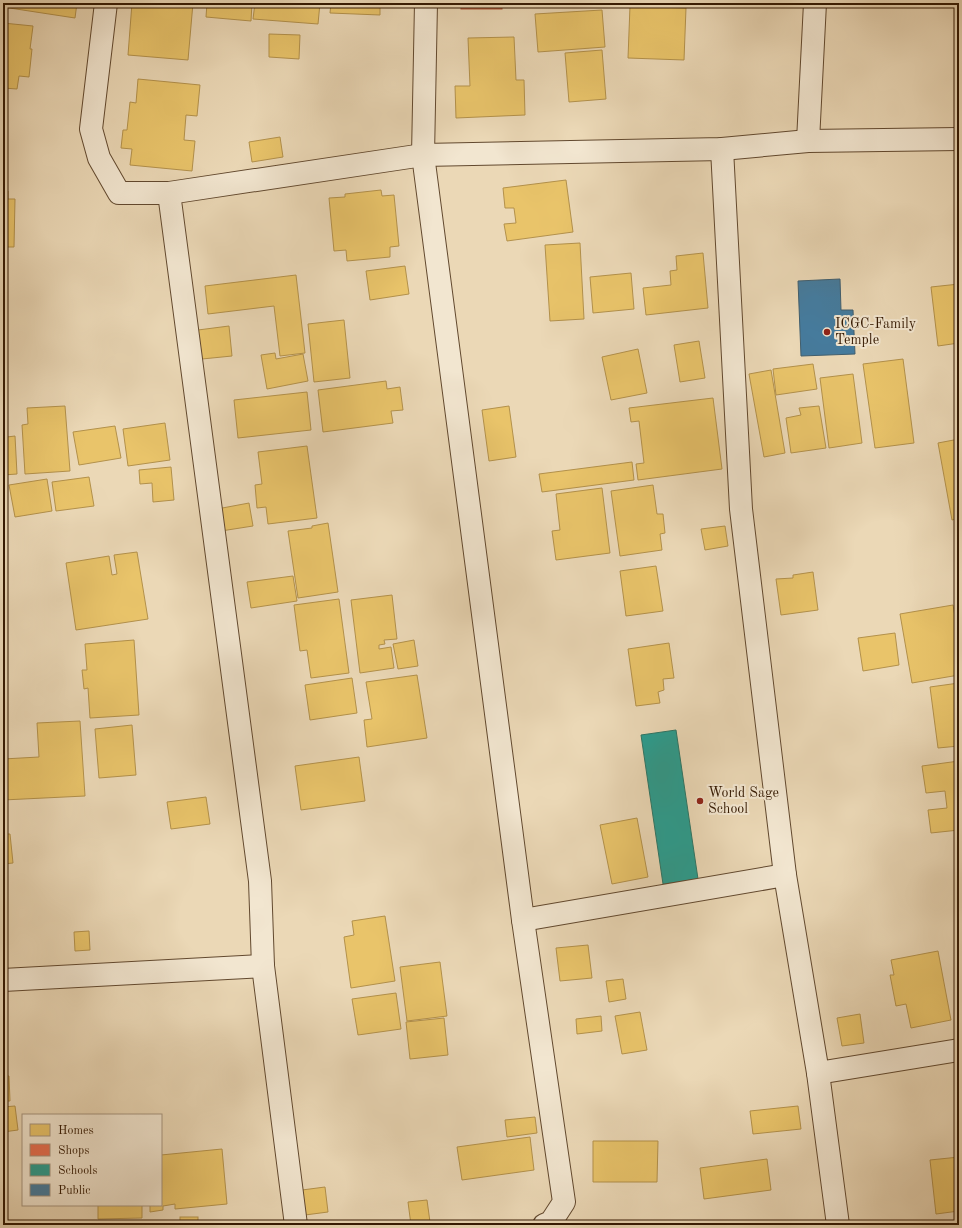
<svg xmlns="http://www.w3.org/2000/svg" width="962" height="1228" font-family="'Old Standard TT',serif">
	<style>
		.homes { fill: #e9c46a; stroke: #b3914b }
		.shops { fill: #e76f51; stroke: #b15539 }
		.schools { fill: #2a9d8f; stroke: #2d7565 }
		.public { fill: #457b9d; stroke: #405e6e }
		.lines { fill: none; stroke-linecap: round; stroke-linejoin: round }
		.street-casing { stroke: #62492f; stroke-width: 24 }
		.street { stroke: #f2e6d0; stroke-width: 22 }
		.poi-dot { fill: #8f2418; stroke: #f2e6d0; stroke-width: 1.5 }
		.labels { text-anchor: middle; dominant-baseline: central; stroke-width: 4; stroke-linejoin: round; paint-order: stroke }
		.poi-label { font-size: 14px; fill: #341902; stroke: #f2e6d0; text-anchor: start }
	</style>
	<rect width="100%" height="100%" fill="#ebd8b6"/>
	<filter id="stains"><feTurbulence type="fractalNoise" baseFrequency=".005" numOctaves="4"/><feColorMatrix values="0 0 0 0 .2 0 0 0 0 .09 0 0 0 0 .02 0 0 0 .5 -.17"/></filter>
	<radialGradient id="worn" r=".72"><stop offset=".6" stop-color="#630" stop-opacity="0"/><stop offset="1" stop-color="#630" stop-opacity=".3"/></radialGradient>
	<!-- homes -->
	<g class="homes">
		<polygon points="3,3 77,3 75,18 3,7"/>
		<polygon points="132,3 193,3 188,60 128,55"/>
		<polygon points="207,3 252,3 251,21 206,17"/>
		<polygon points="255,3 320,3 318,24 253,19"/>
		<polygon points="331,3 380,3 380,15 330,13"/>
		<polygon points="630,6 686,8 684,60 628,58"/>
		<polygon points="602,10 605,47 538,52 535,14"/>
		<polygon points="3,23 33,26 30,49 32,49 29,77 19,76 17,89 3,88"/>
		<polygon points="269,34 300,35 299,59 269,57"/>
		<polygon points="514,37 516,80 524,80 525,115 456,118 455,86 470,86 468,38"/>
		<polygon points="602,50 606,99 569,102 565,53"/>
		<polygon points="138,79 200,85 197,116 186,115 184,140 195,141 192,171 130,165 132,149 121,148 123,130 127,130 130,102 136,103"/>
		<polygon points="280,137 283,157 252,162 249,142"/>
		<polygon points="566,180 573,232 507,241 504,224 516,223 514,208 505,208 503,188"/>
		<polygon points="381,190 382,196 394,195 399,246 390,247 390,257 347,261 346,250 334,251 329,198 345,197 345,194"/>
		<polygon points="3,191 8,191 8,199 15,199 14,247 3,247"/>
		<polygon points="580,243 584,319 550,321 545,245"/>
		<polygon points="703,253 708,308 646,315 643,288 671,285 670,271 677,270 676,256"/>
		<polygon points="405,266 409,294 370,300 366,271"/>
		<polygon points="631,273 634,309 593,313 590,277"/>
		<polygon points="296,275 305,353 280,356 274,306 208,314 205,286"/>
		<polygon points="959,284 959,343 938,346 931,287"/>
		<polygon points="344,320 350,378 314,382 308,324"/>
		<polygon points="229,326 232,356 202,359 198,330"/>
		<polygon points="699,341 705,378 680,382 674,345"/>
		<polygon points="638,349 647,393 611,400 602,357"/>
		<polygon points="275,353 276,359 303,354 308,381 267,389 261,355"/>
		<polygon points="903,359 914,443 875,448 863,364"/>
		<polygon points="813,364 817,389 776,395 773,369"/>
		<polygon points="771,370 785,453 764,457 749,374"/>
		<polygon points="853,374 862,443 829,448 820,378"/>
		<polygon points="386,381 387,389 400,387 403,410 391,411 393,423 323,432 318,390"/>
		<polygon points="307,392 311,430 238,438 234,400"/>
		<polygon points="713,398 722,469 638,480 636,464 644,463 639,421 631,422 629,408"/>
		<polygon points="65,406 70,471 25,474 22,425 28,424 27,408"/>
		<polygon points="509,406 516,457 489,461 482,410"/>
		<polygon points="819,406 826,448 791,453 786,418 801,415 799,408"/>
		<polygon points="165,423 170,460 128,466 123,429"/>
		<polygon points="115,426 121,458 79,465 73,432"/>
		<polygon points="3,430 7,430 7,437 15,436 17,474 3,475"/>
		<polygon points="959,439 959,518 952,520 938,443"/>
		<polygon points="307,446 317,518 268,524 266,507 257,508 255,485 262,484 258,452"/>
		<polygon points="632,462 634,480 542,492 539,474"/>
		<polygon points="171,467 174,500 153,502 152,483 140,484 139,470"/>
		<polygon points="89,477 94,506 56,511 52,482"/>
		<polygon points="47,479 52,511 15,517 9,485"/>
		<polygon points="653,485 657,514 663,514 665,533 660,534 662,550 620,556 611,491"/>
		<polygon points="602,488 610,553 556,560 552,531 560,530 556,494"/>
		<polygon points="249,503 253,526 221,531 217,509"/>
		<polygon points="328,523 338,592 298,598 288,531 312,528 312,526"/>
		<polygon points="725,526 728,546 705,550 701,529"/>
		<polygon points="137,552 148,619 76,630 66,563 109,556 112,575 117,574 114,555"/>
		<polygon points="656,566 663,611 626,616 620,571"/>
		<polygon points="813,572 818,610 781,615 776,579 793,578 793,575"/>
		<polygon points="293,576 297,601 251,608 247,582"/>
		<polygon points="392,595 397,639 384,640 385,644 379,645 379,649 391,647 394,668 360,673 351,600"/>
		<polygon points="339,599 349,673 311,678 307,650 300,651 294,605"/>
		<polygon points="953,605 959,640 959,675 912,683 900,614"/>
		<polygon points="895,633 899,665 863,671 858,638"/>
		<polygon points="134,640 139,715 90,718 88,688 84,689 82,670 87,670 85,644"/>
		<polygon points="414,640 418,666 398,669 393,644"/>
		<polygon points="669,643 674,678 663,679 664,690 658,692 660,703 636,706 628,649"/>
		<polygon points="417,675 427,738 367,747 364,720 372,719 366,682"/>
		<polygon points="352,678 357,713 310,720 305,685"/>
		<polygon points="959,683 959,746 938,748 930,687"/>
		<polygon points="80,721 85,796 3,800 3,759 39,757 37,723"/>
		<polygon points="132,725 136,775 99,778 95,729"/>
		<polygon points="359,757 365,801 301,810 295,766"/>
		<polygon points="959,761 959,830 931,833 928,810 947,808 945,791 926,793 922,766"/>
		<polygon points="206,797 210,824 171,829 167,802"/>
		<polygon points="637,818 648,877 612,884 600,825"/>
		<polygon points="3,834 10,834 13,863 3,864"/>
		<polygon points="385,916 395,981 351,988 344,937 354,935 352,921"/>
		<polygon points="89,931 90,950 75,951 74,932"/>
		<polygon points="588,945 592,978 560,981 556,948"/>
		<polygon points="938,951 951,1020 911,1028 906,1004 896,1006 890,975 894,975 891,960"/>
		<polygon points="440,962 447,1016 407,1021 400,967"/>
		<polygon points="623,979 626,999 609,1002 606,981"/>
		<polygon points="396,993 401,1029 358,1035 352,999"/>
		<polygon points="640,1012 647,1050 622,1054 615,1016"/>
		<polygon points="860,1014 864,1043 842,1046 837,1018"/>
		<polygon points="601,1016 602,1031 577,1034 576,1019"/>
		<polygon points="444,1018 448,1055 410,1059 406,1022"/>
		<polygon points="3,1076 9,1076 10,1101 3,1101"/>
		<polygon points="15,1106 18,1130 3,1132 3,1107"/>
		<polygon points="798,1106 801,1129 753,1134 750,1111"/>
		<polygon points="535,1117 537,1133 507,1137 505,1120"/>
		<polygon points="530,1137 534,1170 462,1180 457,1147"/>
		<polygon points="593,1141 658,1141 657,1182 593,1182"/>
		<polygon points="222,1149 227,1204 175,1209 175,1204 163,1206 163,1210 150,1212 150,1205 161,1205 161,1155"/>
		<polygon points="959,1157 959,1211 936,1214 930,1160"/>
		<polygon points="767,1159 771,1190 704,1199 700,1168"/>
		<polygon points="325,1187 328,1212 305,1215 302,1190"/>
		<polygon points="427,1200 430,1222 411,1225 408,1202"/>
		<polygon points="98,1205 142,1205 142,1218 98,1219"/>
		<rect x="180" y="1217" width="18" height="8"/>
	</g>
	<!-- shops -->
	<rect class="shops" x="461" y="3" width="41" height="6"/>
	<!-- schools -->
	<polygon class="schools" points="676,730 698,879 663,884 641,735"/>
	<!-- public -->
	<polygon class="public" points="840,279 841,310 853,310 855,354 801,356 798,281"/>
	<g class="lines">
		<!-- street casing -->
		<g class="street-casing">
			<g id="street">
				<polyline points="106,3 91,129 99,158 119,193 169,193 260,881 263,966 296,1225"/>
				<polyline points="426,3 423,155 523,920 564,1202 551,1222 544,1225"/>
				<polyline points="808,141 815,3"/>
				<polyline points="722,149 741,509 785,875 818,1073 838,1225"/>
				<polyline points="169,193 423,155 722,149 808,141 959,139"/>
				<polyline points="523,920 785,875"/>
				<polyline points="3,980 263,966"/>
				<polyline points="818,1073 959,1050"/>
			</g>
		</g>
		<!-- street -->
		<use href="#street" class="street"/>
	</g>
	<!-- markers -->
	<g class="poi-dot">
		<circle cx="827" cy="332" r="4"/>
		<circle cx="700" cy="801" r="4"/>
	</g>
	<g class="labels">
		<!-- poi labels -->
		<g class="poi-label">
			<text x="835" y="324">ICGC-Family<tspan x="835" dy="16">Temple</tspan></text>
			<text x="708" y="793">World Sage<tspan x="708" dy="16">School</tspan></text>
		</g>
	</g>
	<!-- margin -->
	<rect width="962" height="1228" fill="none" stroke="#ebd8b6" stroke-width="16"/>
	<rect x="4" y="4" width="954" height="1220" fill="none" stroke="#341902" stroke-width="2"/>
	<rect x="8" y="8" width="946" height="1212" fill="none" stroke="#341902"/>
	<!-- legend -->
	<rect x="22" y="1114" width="140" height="92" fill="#f2e6d0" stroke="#a6947e"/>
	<rect x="30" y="1124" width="20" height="12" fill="#e9c46a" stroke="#a6947e"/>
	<text x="58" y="1134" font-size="12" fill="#341902">Homes</text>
	<rect x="30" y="1144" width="20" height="12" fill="#e76f51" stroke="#a6947e"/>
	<text x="58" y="1154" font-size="12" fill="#341902">Shops</text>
	<rect x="30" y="1164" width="20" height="12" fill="#2a9d8f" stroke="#a6947e"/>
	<text x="58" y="1174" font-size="12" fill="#341902">Schools</text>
	<rect x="30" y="1184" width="20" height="12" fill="#457b9d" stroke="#a6947e"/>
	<text x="58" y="1194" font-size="12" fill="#341902">Public</text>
	<rect width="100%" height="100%" filter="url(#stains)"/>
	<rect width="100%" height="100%" fill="url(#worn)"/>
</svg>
